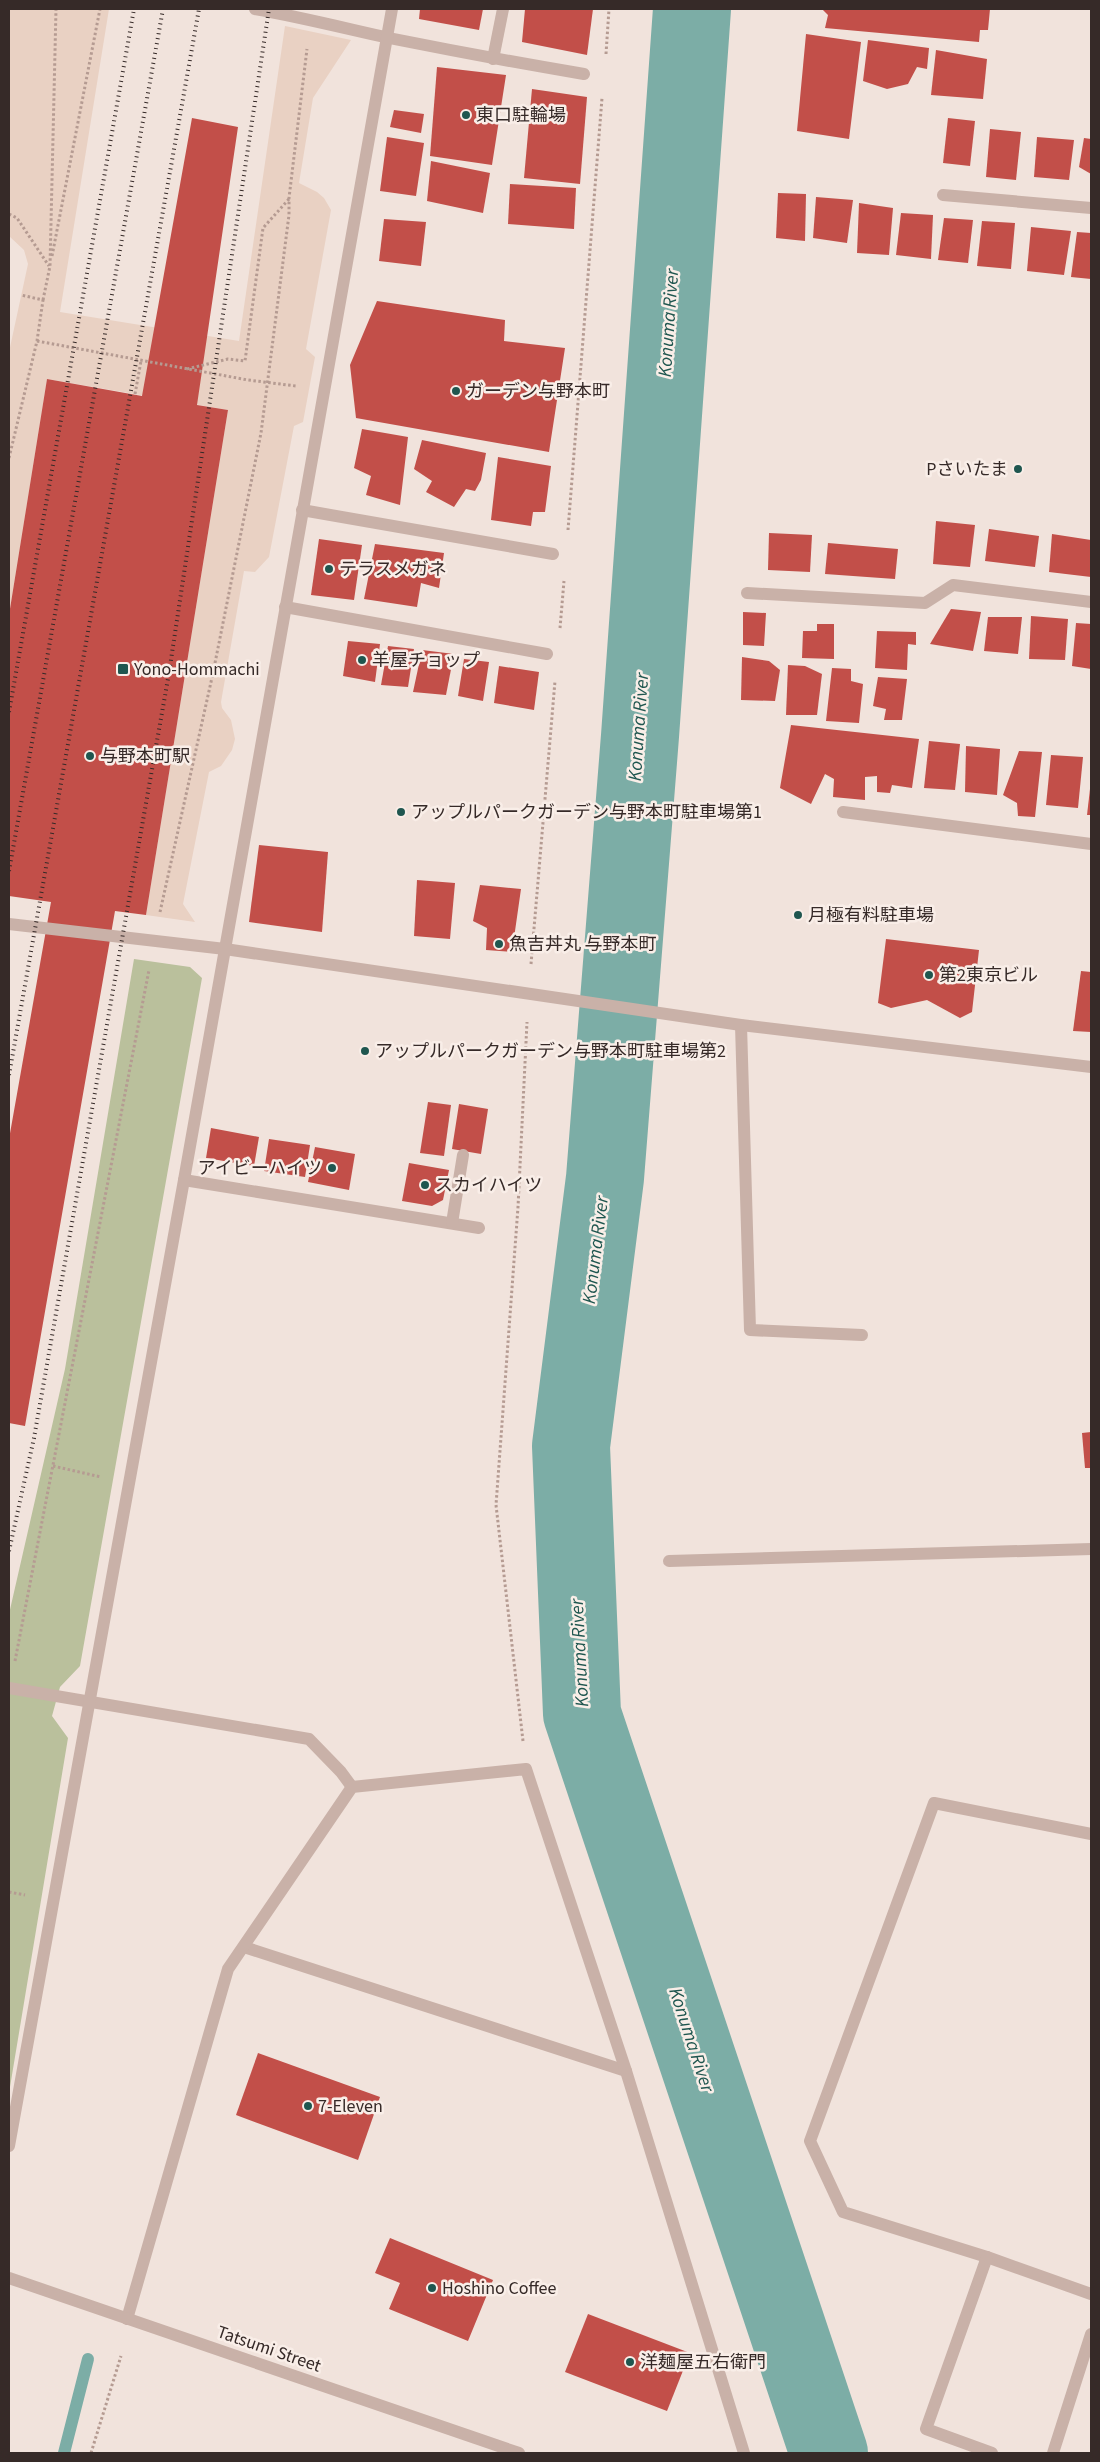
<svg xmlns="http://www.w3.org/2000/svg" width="1100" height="2462" font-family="'Source Sans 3','Noto Sans JP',sans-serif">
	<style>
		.green { fill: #bac09c }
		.plaza { fill: #e9d1c3 }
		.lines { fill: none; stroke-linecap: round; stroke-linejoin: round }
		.stream { stroke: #7cada6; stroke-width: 12 }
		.river { stroke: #7cada6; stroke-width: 78 }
		.building { fill: #c24f49 }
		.path { stroke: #b59b92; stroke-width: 3; stroke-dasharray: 2.5 2.5; stroke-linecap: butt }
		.service { stroke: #c9b1a8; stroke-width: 12 }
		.minor { stroke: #c9b1a8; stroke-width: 12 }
		.tertiary { stroke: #c9b1a8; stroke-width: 12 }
		.rail { stroke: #362a28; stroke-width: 4; stroke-dasharray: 1 4; stroke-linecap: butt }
		.poi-dot { fill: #1f564f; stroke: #f9eee8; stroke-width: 2 }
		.labels { text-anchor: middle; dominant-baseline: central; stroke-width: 5; stroke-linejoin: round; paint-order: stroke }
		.poi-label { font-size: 18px; fill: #362a28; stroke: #f9eee8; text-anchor: start }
		.street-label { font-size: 18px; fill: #362a28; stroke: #f9eee8 }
		.water-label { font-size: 19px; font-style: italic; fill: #1f564f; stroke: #f9eee8 }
	</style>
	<rect width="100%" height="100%" fill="#f1e3dc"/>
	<!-- green -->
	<polygon class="green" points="134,959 190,967 202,978 80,1666 60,1687 52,1716 68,1738 9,2093 9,1614 65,1369"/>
	<!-- plaza -->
	<polygon class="plaza" points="9,9 109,9 60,312 239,341 285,26 351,40 313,98 299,183 317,192 324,198 331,210 306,349 315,357 303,422 294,426 269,557 255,572 244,571 221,702 222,708 231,720 235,739 232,750 221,766 209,772 183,904 195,922 146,915 228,410 47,379 9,615 9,352 28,264 24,250 9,236"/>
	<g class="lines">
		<!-- stream -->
		<polyline class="stream" points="64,2453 88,2359"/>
		<!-- river -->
		<polyline class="river" points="692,9 640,736 605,1178 571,1446 582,1714 829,2453"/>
	</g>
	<!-- building -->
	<g class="building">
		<polygon points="420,9 483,9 479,30 419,19"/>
		<polygon points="525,9 593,9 587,55 522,42"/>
		<polygon points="822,9 990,9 988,30 980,30 979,42 825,28 828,15"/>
		<polygon points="806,34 861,42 849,139 797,131"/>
		<polygon points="868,40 929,48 927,69 917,67 908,84 887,89 863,81"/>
		<polygon points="936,50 987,59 983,99 931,95"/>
		<polygon points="437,67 506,75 492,165 430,156"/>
		<polygon points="532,89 587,97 580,184 524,178"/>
		<polygon points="394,110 424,114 421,133 390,127"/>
		<polygon points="192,118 238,127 197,405 228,410 146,915 115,911 25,1426 9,1423 9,1139 51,902 9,896 9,615 47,379 142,396"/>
		<polygon points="948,118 975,121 970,166 943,163"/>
		<polygon points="990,129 1021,132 1016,180 986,177"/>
		<polygon points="387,137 424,143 416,196 380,191"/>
		<polygon points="1037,137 1074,140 1069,180 1034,177"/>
		<polygon points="1084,138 1091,139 1091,174 1079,167"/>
		<polygon points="431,161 490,173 483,213 427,201"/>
		<polygon points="510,184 576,188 574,229 508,224"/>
		<polygon points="778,193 806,194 805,241 776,238"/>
		<polygon points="816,197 853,200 847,243 813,238"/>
		<polygon points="859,203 893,208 889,255 857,253"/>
		<polygon points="901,213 933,215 931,259 896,255"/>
		<polygon points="944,218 973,220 968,263 938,260"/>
		<polygon points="384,219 426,222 421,266 379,261"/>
		<polygon points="982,221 1015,223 1011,269 977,266"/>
		<polygon points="1031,227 1071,231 1064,275 1027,271"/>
		<polygon points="1077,232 1091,233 1091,279 1071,277"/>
		<polygon points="377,301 505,320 504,341 565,348 549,452 356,418 350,365"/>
		<polygon points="362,429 408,437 400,505 366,495 371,476 354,468"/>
		<polygon points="422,440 486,453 481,480 475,491 466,489 454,507 426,492 432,481 414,469"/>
		<polygon points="498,457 551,466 545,512 533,512 531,526 491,520"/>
		<polygon points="936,521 975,525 970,567 933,564"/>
		<polygon points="989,529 1039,536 1035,567 985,561"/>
		<polygon points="769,533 812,535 810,572 768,570"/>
		<polygon points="1052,534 1091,540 1091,577 1049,572"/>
		<polygon points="319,539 362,545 354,600 311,595"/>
		<polygon points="828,543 898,549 895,579 825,574"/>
		<polygon points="375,544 444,553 439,588 421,583 417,607 364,599"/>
		<polygon points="951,609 981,612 973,651 930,644"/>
		<polygon points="743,612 766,613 764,646 743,645"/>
		<polygon points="1031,616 1068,619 1065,660 1029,659"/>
		<polygon points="988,617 1022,617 1018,654 984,651"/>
		<polygon points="1076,623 1091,624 1091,669 1072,666"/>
		<polygon points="817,624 834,624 834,659 802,658 803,631 817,631"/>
		<polygon points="877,631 916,632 916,645 908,644 907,670 875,668"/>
		<polygon points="348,641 380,644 375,682 343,676"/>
		<polygon points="388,646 414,649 408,687 381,685"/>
		<polygon points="422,650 454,654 446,695 413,692"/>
		<polygon points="742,657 769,661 780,670 775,701 741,700"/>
		<polygon points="464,659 489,662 483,701 458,696"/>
		<polygon points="788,665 805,666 822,674 817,715 786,715"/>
		<polygon points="499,666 539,672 534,710 494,703"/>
		<polygon points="832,668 851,669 851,681 863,684 859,723 826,721"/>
		<polygon points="878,677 907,679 902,720 884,720 886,709 873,706"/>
		<polygon points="791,725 919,739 912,788 892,785 890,793 877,792 877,776 865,777 865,800 833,797 834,779 825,774 811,804 780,788"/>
		<polygon points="929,741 960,744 955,790 924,788"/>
		<polygon points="966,746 1000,749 997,795 965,792"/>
		<polygon points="1019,751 1042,752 1035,817 1018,816 1017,803 1003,795"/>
		<polygon points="1051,755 1083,757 1078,808 1046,805"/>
		<polygon points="1090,789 1091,789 1091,815 1087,815"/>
		<polygon points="259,845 328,852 322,932 249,922"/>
		<polygon points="417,880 455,883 450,939 414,936"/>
		<polygon points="480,885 521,889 512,952 486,950 487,928 473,921"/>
		<polygon points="886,939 979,950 972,1012 960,1018 927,1000 891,1008 878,1003"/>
		<polygon points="1081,971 1091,972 1091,1032 1073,1031"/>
		<polygon points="428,1102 451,1105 444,1156 420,1153"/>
		<polygon points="459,1104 488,1109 481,1154 452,1149"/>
		<polygon points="211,1128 259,1137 254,1166 206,1158"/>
		<polygon points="269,1139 310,1145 305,1177 264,1171"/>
		<polygon points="315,1147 355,1154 349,1190 308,1182"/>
		<polygon points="409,1163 449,1170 443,1200 432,1206 402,1201"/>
		<polygon points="1091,1432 1091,1468 1085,1468 1082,1433"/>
		<polygon points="258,2053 380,2097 358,2160 236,2115"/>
		<polygon points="390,2238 493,2280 468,2341 389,2309 400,2283 375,2273"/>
		<polygon points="588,2314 690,2353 667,2411 565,2372"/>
	</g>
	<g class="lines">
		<!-- path -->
		<g class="path">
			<polyline points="606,54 609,9"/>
			<polyline points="9,214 17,218 49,266"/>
			<polyline points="52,256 100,9"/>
			<polyline points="43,300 50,266 56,9"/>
			<polyline points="37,341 248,380 296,386"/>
			<polyline points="187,369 228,359 245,361 263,228 289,199"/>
			<polyline points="135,394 141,361"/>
			<polyline points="9,458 37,341 43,300 21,295"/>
			<polyline points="568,530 602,98"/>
			<polyline points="560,628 564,581"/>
			<polyline points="160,912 213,673 261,433 289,215 289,198 307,49"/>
			<polyline points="531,964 555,681"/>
			<polyline points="53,1466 101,1477"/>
			<polyline points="15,1661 149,970"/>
			<polyline points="523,1741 496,1505 518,1207 527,1022"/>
			<polyline points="9,1892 25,1895"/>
			<polyline points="91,2453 121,2356"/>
		</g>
		<!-- service -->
		<g class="service">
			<polyline points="493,59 503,9"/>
			<polyline points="943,195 1091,208"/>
			<polyline points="302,510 553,554"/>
			<polyline points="285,607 547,654"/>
			<polyline points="843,812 1091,844"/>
			<polyline points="741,1025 750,1330 862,1335"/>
			<polyline points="184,1180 479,1228"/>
			<polyline points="452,1223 463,1155"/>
		</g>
		<!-- minor -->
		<g class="minor">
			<path d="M255 9C300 17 344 28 389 38 454 51 519 63 584 74"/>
			<polyline points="747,593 925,603 953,585 1091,602"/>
			<polyline points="9,924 225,949 741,1025 1091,1067"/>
			<polyline points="669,1561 1091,1549"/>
			<polyline points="9,1688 309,1739 341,1772 352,1787"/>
			<polyline points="1091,1834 934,1803 810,2141 843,2212 987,2257 1091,2294"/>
			<polyline points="244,1947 626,2071"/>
			<polyline points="9,2146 184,1180 392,9"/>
			<polyline points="987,2257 926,2429 992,2453"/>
			<polyline points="127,2319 228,1969 352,1787 526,1769 626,2071 744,2453"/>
			<polyline points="1053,2453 1091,2334"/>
		</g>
		<!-- tertiary -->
		<polyline class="tertiary" points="9,2278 519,2453"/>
		<!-- rail -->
		<g class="rail">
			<polyline points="9,712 134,9"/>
			<polyline points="9,871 163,9"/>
			<polyline points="9,1075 199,9"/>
			<polyline points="9,1551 34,1438 169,673 269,9"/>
		</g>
	</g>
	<!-- markers -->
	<g class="poi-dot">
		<circle cx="466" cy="115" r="5"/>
		<circle cx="456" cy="391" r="5"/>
		<circle cx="1018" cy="469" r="5"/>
		<circle cx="329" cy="569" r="5"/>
		<circle cx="362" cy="660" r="5"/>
		<rect x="117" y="663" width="12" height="12" rx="2.5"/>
		<circle cx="90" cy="756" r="5"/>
		<circle cx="401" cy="812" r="5"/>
		<circle cx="798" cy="915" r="5"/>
		<circle cx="499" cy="944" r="5"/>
		<circle cx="929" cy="975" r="5"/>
		<circle cx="365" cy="1051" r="5"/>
		<circle cx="332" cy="1168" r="5"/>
		<circle cx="425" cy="1185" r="5"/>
		<circle cx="308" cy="2106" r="5"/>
		<circle cx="432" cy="2288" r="5"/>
		<circle cx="630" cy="2362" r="5"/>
	</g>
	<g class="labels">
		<!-- poi labels -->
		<g class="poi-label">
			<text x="476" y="115">東口駐輪場</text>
			<text x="466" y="391">ガーデン与野本町</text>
			<text x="1008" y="469" text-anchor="end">Pさいたま</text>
			<text x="339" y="569">テラスメガネ</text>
			<text x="372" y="660">羊屋チョップ</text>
			<text x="134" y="669">Yono-Hommachi</text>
			<text x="100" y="756">与野本町駅</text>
			<text x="411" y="812">アップルパークガーデン与野本町駐車場第1</text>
			<text x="808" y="915">月極有料駐車場</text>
			<text x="509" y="944">魚吉丼丸 与野本町</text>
			<text x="939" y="975">第2東京ビル</text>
			<text x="375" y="1051">アップルパークガーデン与野本町駐車場第2</text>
			<text x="322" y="1168" text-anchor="end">アイビーハイツ</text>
			<text x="435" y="1185">スカイハイツ</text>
			<text x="318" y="2106">7-Eleven</text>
			<text x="442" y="2288">Hoshino Coffee</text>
			<text x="640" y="2362">洋麺屋五右衛門</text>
		</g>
		<!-- street labels -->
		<g class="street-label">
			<text transform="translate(269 2349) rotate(19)">Tatsumi Street</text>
		</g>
		<!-- water labels -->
		<g class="water-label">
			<text transform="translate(669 323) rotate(-86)">Konuma River</text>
			<text transform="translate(639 727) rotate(-86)">Konuma River</text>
			<text transform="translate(596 1250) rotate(-83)">Konuma River</text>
			<text transform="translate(580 1653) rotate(-93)">Konuma River</text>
			<text transform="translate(691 2040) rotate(72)">Konuma River</text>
		</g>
	</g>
	<!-- border -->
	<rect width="1100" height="2462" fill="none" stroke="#362a28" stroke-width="20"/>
</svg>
